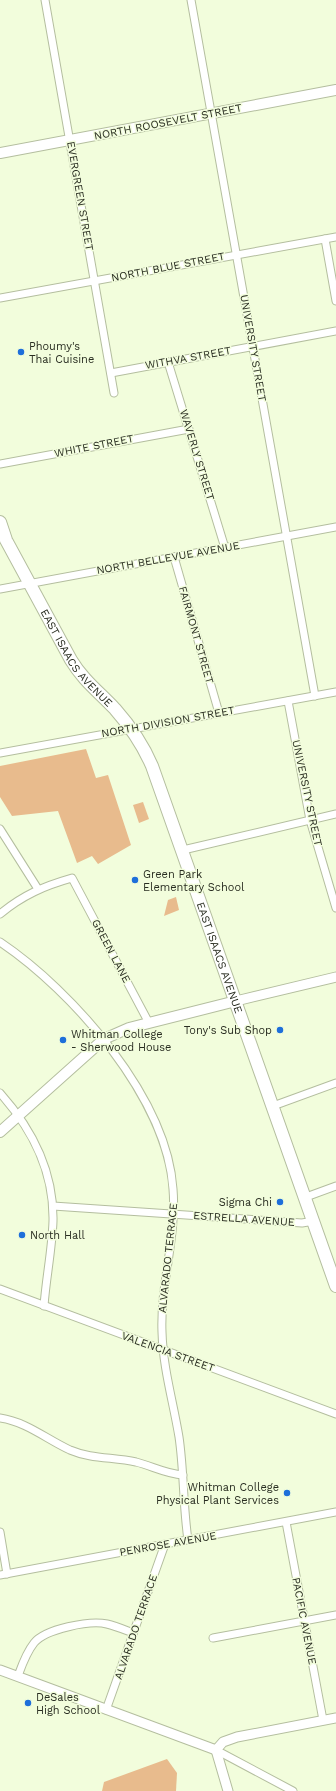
<svg xmlns="http://www.w3.org/2000/svg" width="336" height="1791" font-family="'Work Sans',sans-serif">
	<style>
		.green { fill: #e8bb8d }
		.lines { fill: none; stroke-linecap: round; stroke-linejoin: round }
		.minor-casing { stroke: #b4be9f; stroke-width: 9 }
		.tertiary-casing { stroke: #b4be9f; stroke-width: 11 }
		.secondary-casing { stroke: #b4be9f; stroke-width: 12 }
		.primary-casing { stroke: #b4be9f; stroke-width: 14 }
		.minor { stroke: #fff; stroke-width: 7 }
		.tertiary { stroke: #fff; stroke-width: 9 }
		.secondary { stroke: #fff; stroke-width: 10 }
		.primary { stroke: #fff; stroke-width: 12 }
		.poi-dot { fill: #1e6fda; stroke: #f2fddc; stroke-width: 1.5 }
		.labels { text-anchor: middle; dominant-baseline: central; stroke-width: 3; stroke-linejoin: round; paint-order: stroke }
		.street-label { font-size: 11px; fill: #292d21; stroke: #f2fddc }
		.poi-label { font-size: 11px; fill: #292d21; stroke: #f2fddc; text-anchor: start }
	</style>
	<rect width="100%" height="100%" fill="#f2fddc"/>
	<!-- green -->
	<g class="green">
		<polygon points="86,749 96,778 108,775 131,845 98,864 92,856 77,863 58,811 12,816 0,797 0,766"/>
		<polygon points="143,802 149,819 139,823 133,805"/>
		<polygon points="176,897 179,910 164,916 168,900"/>
		<polygon points="167,1759 177,1773 176,1791 102,1791 104,1782"/>
	</g>
	<g class="lines">
		<!-- minor casing -->
		<g class="minor-casing">
			<g id="minor">
				<polyline points="45,0 114,393"/>
				<polyline points="191,0 315,696"/>
				<polyline points="325,239 336,301"/>
				<polyline points="0,298 336,237"/>
				<polyline points="168,362 225,548"/>
				<polyline points="111,373 336,331"/>
				<polyline points="0,464 189,429"/>
				<polyline points="174,557 219,713"/>
				<polyline points="0,589 336,527"/>
				<polyline points="288,701 310,820 336,908"/>
				<polyline points="0,753 336,692"/>
				<polyline points="0,829 38,889"/>
				<polyline points="183,850 336,814"/>
				<path d="M0 914C23 895 44 886 72 878L149 1023"/>
				<path d="M0 942C73 991 167 1098 173 1189 177 1237 160 1284 162 1332 163 1368 173 1401 179 1437 184 1471 183 1506 188 1540"/>
				<path d="M0 1093C33 1130 54 1171 53 1221 52 1250 46 1278 44 1306"/>
				<polyline points="273,1106 336,1083"/>
				<polyline points="306,1197 336,1186"/>
				<polyline points="53,1206 302,1223 314,1221"/>
				<polyline points="0,1289 336,1414"/>
				<path d="M0 1418C27 1422 46 1439 70 1450 91 1459 113 1457 136 1462 152 1466 166 1474 183 1475"/>
				<polyline points="286,1522 323,1720"/>
				<polyline points="0,1532 7,1574"/>
				<polyline points="0,1575 336,1512"/>
				<polyline points="213,1638 336,1615"/>
				<path d="M18 1676C22 1665 26 1653 34 1643 45 1629 90 1620 107 1624 116 1626 125 1630 133 1633"/>
				<polyline points="106,1710 165,1544"/>
				<polyline points="216,1750 293,1791"/>
			</g>
		</g>
		<!-- tertiary casing -->
		<g class="tertiary-casing">
			<g id="tertiary">
				<polyline points="236,1001 336,977"/>
				<polyline points="0,1670 216,1750"/>
				<polyline points="216,1750 223,1742 237,1737 336,1718"/>
				<polyline points="216,1750 228,1791"/>
			</g>
		</g>
		<!-- secondary casing -->
		<g class="secondary-casing">
			<g id="secondary">
				<polyline points="0,153 336,90"/>
				<polyline points="0,1132 104,1039 129,1028 236,1001"/>
			</g>
		</g>
		<!-- primary casing -->
		<g class="primary-casing">
			<g id="primary">
				<path id="s1" d="M0 522 6 540 71 660C83 680 99 692 115 709 130 726 143 745 152 766L336 1286"/>
			</g>
		</g>
		<!-- minor -->
		<use href="#minor" class="minor"/>
		<!-- tertiary -->
		<use href="#tertiary" class="tertiary"/>
		<!-- secondary -->
		<use href="#secondary" class="secondary"/>
		<!-- primary -->
		<use href="#primary" class="primary"/>
	</g>
	<!-- markers -->
	<g class="poi-dot">
		<circle cx="21" cy="352" r="4"/>
		<circle cx="135" cy="880" r="4"/>
		<circle cx="280" cy="1030" r="4"/>
		<circle cx="63" cy="1040" r="4"/>
		<circle cx="280" cy="1202" r="4"/>
		<circle cx="22" cy="1235" r="4"/>
		<circle cx="287" cy="1493" r="4"/>
		<circle cx="28" cy="1703" r="4"/>
	</g>
	<g class="labels">
		<!-- street labels -->
		<g class="street-label">
			<text transform="translate(168 122) rotate(-11)">NORTH ROOSEVELT STREET</text>
			<text transform="translate(80 196) rotate(80)">EVERGREEN STREET</text>
			<text transform="translate(168 267) rotate(-11)">NORTH BLUE STREET</text>
			<text transform="translate(253 348) rotate(80)">UNIVERSITY STREET</text>
			<text transform="translate(188 358) rotate(-10)">WITHVA STREET</text>
			<text transform="translate(94 446) rotate(-11)">WHITE STREET</text>
			<text transform="translate(197 455) rotate(73)">WAVERLY STREET</text>
			<text transform="translate(168 558) rotate(-10)">NORTH BELLEVUE AVENUE</text>
			<text transform="translate(196 635) rotate(74)">FAIRMONT STREET</text>
			<text stroke="none"><textPath href="#s1" startOffset="157">EAST ISAACS AVENUE</textPath></text>
			<text transform="translate(168 722) rotate(-10)">NORTH DIVISION STREET</text>
			<text transform="translate(307 793) rotate(78)">UNIVERSITY STREET</text>
			<text transform="translate(111 951) rotate(62)">GREEN LANE</text>
			<text stroke="none"><textPath href="#s1" startOffset="493">EAST ISAACS AVENUE</textPath></text>
			<text transform="translate(244 1219) rotate(4)">ESTRELLA AVENUE</text>
			<text transform="translate(168 1258) rotate(-84)">ALVARADO TERRACE</text>
			<text transform="translate(168 1352) rotate(20)">VALENCIA STREET</text>
			<text transform="translate(168 1544) rotate(-10)">PENROSE AVENUE</text>
			<text transform="translate(304 1621) rotate(79)">PACIFIC AVENUE</text>
			<text transform="translate(136 1627) rotate(-71)">ALVARADO TERRACE</text>
		</g>
		<!-- poi labels -->
		<g class="poi-label">
			<text x="29" y="346">Phoumy's<tspan x="29" dy="13">Thai Cuisine</tspan></text>
			<text x="143" y="874">Green Park<tspan x="143" dy="13">Elementary School</tspan></text>
			<text x="272" y="1030" text-anchor="end">Tony's Sub Shop</text>
			<text x="71" y="1034">Whitman College<tspan x="71" dy="13">- Sherwood House</tspan></text>
			<text x="272" y="1202" text-anchor="end">Sigma Chi</text>
			<text x="30" y="1235">North Hall</text>
			<text x="279" y="1487" text-anchor="end">Whitman College<tspan x="279" dy="13">Physical Plant Services</tspan></text>
			<text x="36" y="1697">DeSales<tspan x="36" dy="13">High School</tspan></text>
		</g>
	</g>
</svg>
